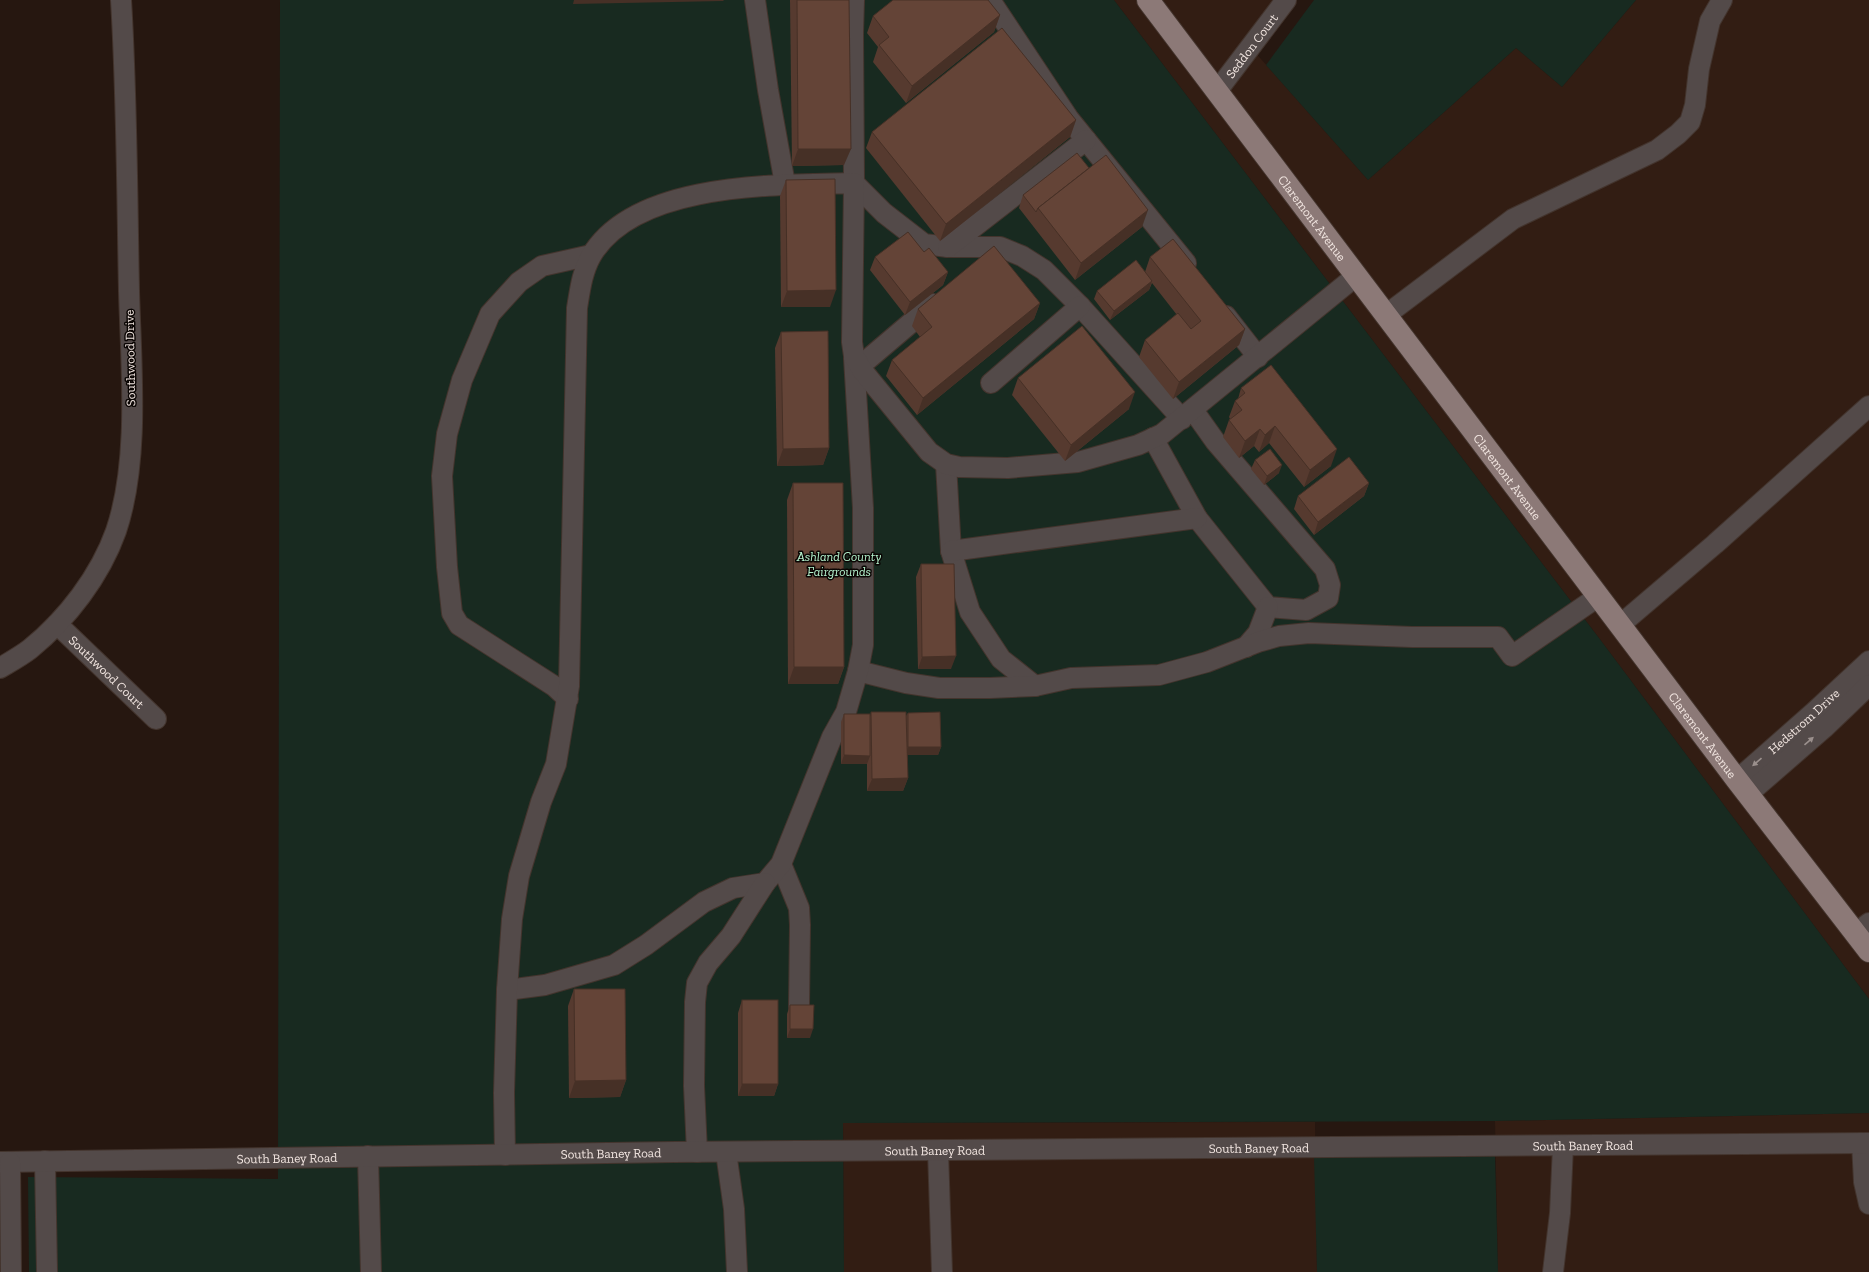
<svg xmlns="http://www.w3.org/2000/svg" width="1869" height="1272" font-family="'Zilla Slab',serif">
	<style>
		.built { fill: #321d13 }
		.green { fill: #182a20 }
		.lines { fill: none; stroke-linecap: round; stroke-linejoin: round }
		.minor-casing { stroke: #43342d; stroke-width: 22 }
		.major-casing { stroke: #43342d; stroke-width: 24 }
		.minor { stroke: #534a49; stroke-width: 20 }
		.major { stroke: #8c7977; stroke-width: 22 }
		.wall { fill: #563a2f }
		.shaded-wall { fill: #463026 }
		.building { fill: #644437; stroke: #463026 }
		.oneway { fill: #9b908d }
		.labels { text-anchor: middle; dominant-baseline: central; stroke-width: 3; stroke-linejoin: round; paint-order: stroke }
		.street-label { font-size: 13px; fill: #f2e6e1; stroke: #0a0503 }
		.park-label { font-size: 13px; font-style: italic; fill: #b6f3ce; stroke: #0a0503 }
	</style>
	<rect width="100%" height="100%" fill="#261710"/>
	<!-- built -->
	<g class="built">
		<polygon points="1114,0 1277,0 1246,42 1368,180 1516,48 1562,87 1636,0 1869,0 1869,999 1602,642"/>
		<polygon points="1869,1113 1869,1272 1498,1272 1495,1121"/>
		<polygon points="1315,1122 1317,1272 844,1272 843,1123"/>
	</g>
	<!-- green -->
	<g class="green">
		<polygon points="280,0 1114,0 1602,642 1869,999 1869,1113 1495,1121 843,1123 844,1272 29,1272 28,1177 278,1179"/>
		<polygon points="1314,0 1636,0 1562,87 1516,48 1368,180 1266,65"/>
		<polygon points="1495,1155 1498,1272 1317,1272 1314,1156"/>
	</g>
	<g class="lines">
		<!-- minor casing -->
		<g class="minor-casing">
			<g id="minor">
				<polyline points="755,0 768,90 785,184"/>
				<polyline points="854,0 853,33 854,183 884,213 924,244 948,247 1000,247 1022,256 1044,270 1080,306 1182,419"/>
				<polyline points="990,0 1069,119 1186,263"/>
				<path id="s1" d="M1217 91 1286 0"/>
				<polyline points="948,247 1086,140"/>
				<polyline points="1386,315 1513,219 1657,150 1678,134 1690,122 1695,105 1699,69 1710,21 1722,0"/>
				<polyline points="1226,316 1258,357"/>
				<polyline points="860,366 933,304"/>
				<polyline points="991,383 1080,306"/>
				<polyline points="1153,438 1197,518 1268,607 1306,610 1328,598 1330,585 1325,569 1215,441 1193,410"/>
				<polyline points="946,464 951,551 970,612 1001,659 1035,686"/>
				<polyline points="951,551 1197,518"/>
				<path id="s2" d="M57 624 156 719"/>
				<polyline points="1620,625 1715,544 1869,406"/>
				<polyline points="1246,647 1258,633 1268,607"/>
				<path d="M0 668C10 662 21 656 30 649 67 619 100 576 116 531 140 460 131 366 129 291 127 194 127 97 121 0"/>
				<polyline points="858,671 906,683 939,688 990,688 1035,686 1071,678 1159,675 1207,662 1258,642 1279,636 1309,633 1412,637 1498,637 1512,656 1599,596"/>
				<polyline points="568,699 554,686 459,625 452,613 447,567 442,476 447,434 462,380 490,314 519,282 542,266 591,255"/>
				<path id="s3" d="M1737 780 1813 713 1869 661"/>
				<polyline points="1748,794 1824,728 1869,685"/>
				<polyline points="781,864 799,908 800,925 799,1007"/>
				<polyline points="1855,934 1869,923"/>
				<polyline points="507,990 545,985 614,965 646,945 704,902 733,888 765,883 781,864 832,737 846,712 858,671 863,645 863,508 854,358"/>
				<polyline points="1862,1143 1864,1182 1869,1204"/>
				<polyline points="938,1151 942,1272"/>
				<polyline points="697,1152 694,1086 695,1002 697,983 708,963 731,936 765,883"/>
				<polyline points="726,1152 734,1209 737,1272"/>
				<path d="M505 1155 504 1093 507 990 512 919 519 876 541 802 556 764 569 686 577 308C580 290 582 272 591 256 635 181 778 185 854 183L852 342 854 356 862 370 929 452 946 464 959 467 1008 468 1078 462 1138 445 1162 434 1356 276"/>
				<polyline points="368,1156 371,1272"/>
				<polyline points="45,1161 47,1272"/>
				<path id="s4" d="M0 1162 674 1152 1869 1143"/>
				<polyline points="10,1162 11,1272"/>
				<polyline points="1553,1272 1560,1213 1563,1146"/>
			</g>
		</g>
		<!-- major casing -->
		<g class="major-casing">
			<g id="major">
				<path id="s5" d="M1148 0 1737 780 1869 951"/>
			</g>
		</g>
		<!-- minor -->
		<use href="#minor" class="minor"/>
		<!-- major -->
		<use href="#major" class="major"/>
	</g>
	<!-- wall -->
	<g class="wall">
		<polygon points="790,0 849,0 844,165 792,166"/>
		<polygon points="1000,15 994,32 906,103 873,62 878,47 867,33 873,16"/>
		<polygon points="1076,120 1070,137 940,241 866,148 872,132"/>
		<polygon points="1089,168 1142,227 1075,280 1019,208 1023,195"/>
		<polygon points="786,180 830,307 781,307 780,196"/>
		<polygon points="924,252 948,272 943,285 905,315 870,270 875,257"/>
		<polygon points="1150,257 1245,329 1239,345 1173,399 1139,357 1145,340 1177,315 1152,283 1149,290 1110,320 1094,299 1097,291 1145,272"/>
		<polygon points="1040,303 1034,319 917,415 886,376 892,360 920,337 912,326 918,309"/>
		<polygon points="781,332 829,448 823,465 777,466 775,348"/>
		<polygon points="1018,378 1129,409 1065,461 1012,395"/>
		<polygon points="1241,388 1331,466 1304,487 1269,443 1259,452 1254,446 1239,458 1223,437 1229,420 1230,419 1229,417 1235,401 1238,399"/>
		<polygon points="1255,460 1279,473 1264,485 1251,469"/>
		<polygon points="793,483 844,667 838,684 788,684 787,500"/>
		<polygon points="1369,483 1364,496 1314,535 1294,509 1298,496"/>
		<polygon points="921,564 951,669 918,669 916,577"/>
		<polygon points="871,712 906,716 908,713 941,747 938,755 907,755 908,778 903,791 867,791 867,763 867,764 841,764 841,722 844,714 870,717"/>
		<polygon points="574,989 626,1080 620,1097 569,1098 568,1006"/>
		<polygon points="742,1000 778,1084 774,1096 738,1096 738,1013"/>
		<polygon points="790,1005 810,1038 787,1038 787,1014"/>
	</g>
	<!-- shaded-wall -->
	<g class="shaded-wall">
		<polygon points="574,0 724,0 723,1 573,4"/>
		<polygon points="1000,15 994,32 906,103 912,86"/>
		<polygon points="1076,120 1070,137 940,241 946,224"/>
		<polygon points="798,149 851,149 844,165 792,166"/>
		<polygon points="1148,210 1142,227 1075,280 1081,263"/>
		<polygon points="948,272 943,285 905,315 910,302"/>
		<polygon points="1152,281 1149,290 1110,320 1114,311"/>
		<polygon points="836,290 830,307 781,307 787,291"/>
		<polygon points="1040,303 1034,319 917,415 923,398"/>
		<polygon points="1245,329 1239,345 1173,399 1179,382"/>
		<polygon points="1135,392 1129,409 1065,461 1071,445"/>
		<polygon points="1275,426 1269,443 1259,452 1265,435"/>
		<polygon points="1260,429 1254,446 1239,458 1245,441"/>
		<polygon points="829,448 823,465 777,466 783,449"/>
		<polygon points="1337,449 1331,466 1304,487 1310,470"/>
		<polygon points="1282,465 1279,473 1264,485 1267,476"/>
		<polygon points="1369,483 1364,496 1314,535 1318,522"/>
		<polygon points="956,656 951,669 918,669 922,657"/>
		<polygon points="794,667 844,667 838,684 788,684"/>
		<polygon points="908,747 941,747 938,755 905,755"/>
		<polygon points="844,755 870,756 867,764 841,764"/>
		<polygon points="908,778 903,791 867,791 872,779"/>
		<polygon points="790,1029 813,1029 810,1038 787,1038"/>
		<polygon points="626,1080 620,1097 569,1098 575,1081"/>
		<polygon points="742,1084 778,1084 774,1096 738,1096"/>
	</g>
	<!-- building -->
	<g class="building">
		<polygon points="797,0 849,0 851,149 798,149"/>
		<polygon points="893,0 988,0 1000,15 912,86 879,45 889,37 873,16"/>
		<polygon points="1002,28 1076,120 946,224 872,132"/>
		<polygon points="1077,153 1089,168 1038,208 1036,212 1023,195"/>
		<polygon points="1106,155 1148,210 1081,263 1038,208"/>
		<polygon points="835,179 836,290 787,291 786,180"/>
		<polygon points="908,232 924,252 929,248 948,272 910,302 875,257"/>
		<polygon points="1173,239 1245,329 1179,382 1145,340 1178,313 1191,329 1201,321 1150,257"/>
		<polygon points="994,246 1040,303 923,398 892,360 932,327 918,309"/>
		<polygon points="1136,260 1152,281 1114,311 1097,291"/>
		<polygon points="1082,326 1135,392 1071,445 1018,378"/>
		<polygon points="828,331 829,448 783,449 781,332"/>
		<polygon points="1271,365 1337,449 1310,470 1275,426 1265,435 1260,429 1245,441 1229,420 1242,410 1235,401 1245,393 1241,388"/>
		<polygon points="1270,449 1282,465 1267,476 1255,460"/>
		<polygon points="1349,457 1369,483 1318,522 1298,496"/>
		<polygon points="793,483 843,483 844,667 794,667"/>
		<polygon points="921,564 954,564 956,656 922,657"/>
		<polygon points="871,712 906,712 908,778 872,779"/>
		<polygon points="940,712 941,747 908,747 908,713"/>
		<polygon points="844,714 870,714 870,756 844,755"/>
		<polygon points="574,989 625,989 626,1080 575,1081"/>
		<rect x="742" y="1000" width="36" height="84"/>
		<polygon points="790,1005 814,1005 813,1029 790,1029"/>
	</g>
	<!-- one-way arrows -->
	<defs><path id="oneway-solid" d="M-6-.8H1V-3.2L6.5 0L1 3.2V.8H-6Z"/></defs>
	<g class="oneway">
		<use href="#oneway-solid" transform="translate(1809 741) rotate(-41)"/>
		<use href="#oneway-solid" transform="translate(1757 762) rotate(139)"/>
	</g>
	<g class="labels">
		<!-- street labels -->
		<g class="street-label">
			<text stroke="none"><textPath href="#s1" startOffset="57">Seddon Court</textPath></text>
			<text stroke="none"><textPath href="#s5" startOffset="273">Claremont Avenue</textPath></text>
			<text transform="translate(130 358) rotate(-91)">Southwood Drive</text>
			<text stroke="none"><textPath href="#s5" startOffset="597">Claremont Avenue</textPath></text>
			<text stroke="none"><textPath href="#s2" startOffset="69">Southwood Court</textPath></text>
			<text stroke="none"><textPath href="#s3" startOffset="89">Hedstrom Drive</textPath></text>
			<text stroke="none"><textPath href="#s5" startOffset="921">Claremont Avenue</textPath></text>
			<text stroke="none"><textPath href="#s4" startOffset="1583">South Baney Road</textPath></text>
			<text stroke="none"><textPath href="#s4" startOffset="1259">South Baney Road</textPath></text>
			<text stroke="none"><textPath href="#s4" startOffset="935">South Baney Road</textPath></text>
			<text stroke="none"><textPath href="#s4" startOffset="611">South Baney Road</textPath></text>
			<text stroke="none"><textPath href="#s4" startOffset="287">South Baney Road</textPath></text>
		</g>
		<!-- park labels -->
		<g class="park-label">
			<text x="839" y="556">Ashland County<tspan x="839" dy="15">Fairgrounds</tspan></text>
		</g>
	</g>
</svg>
